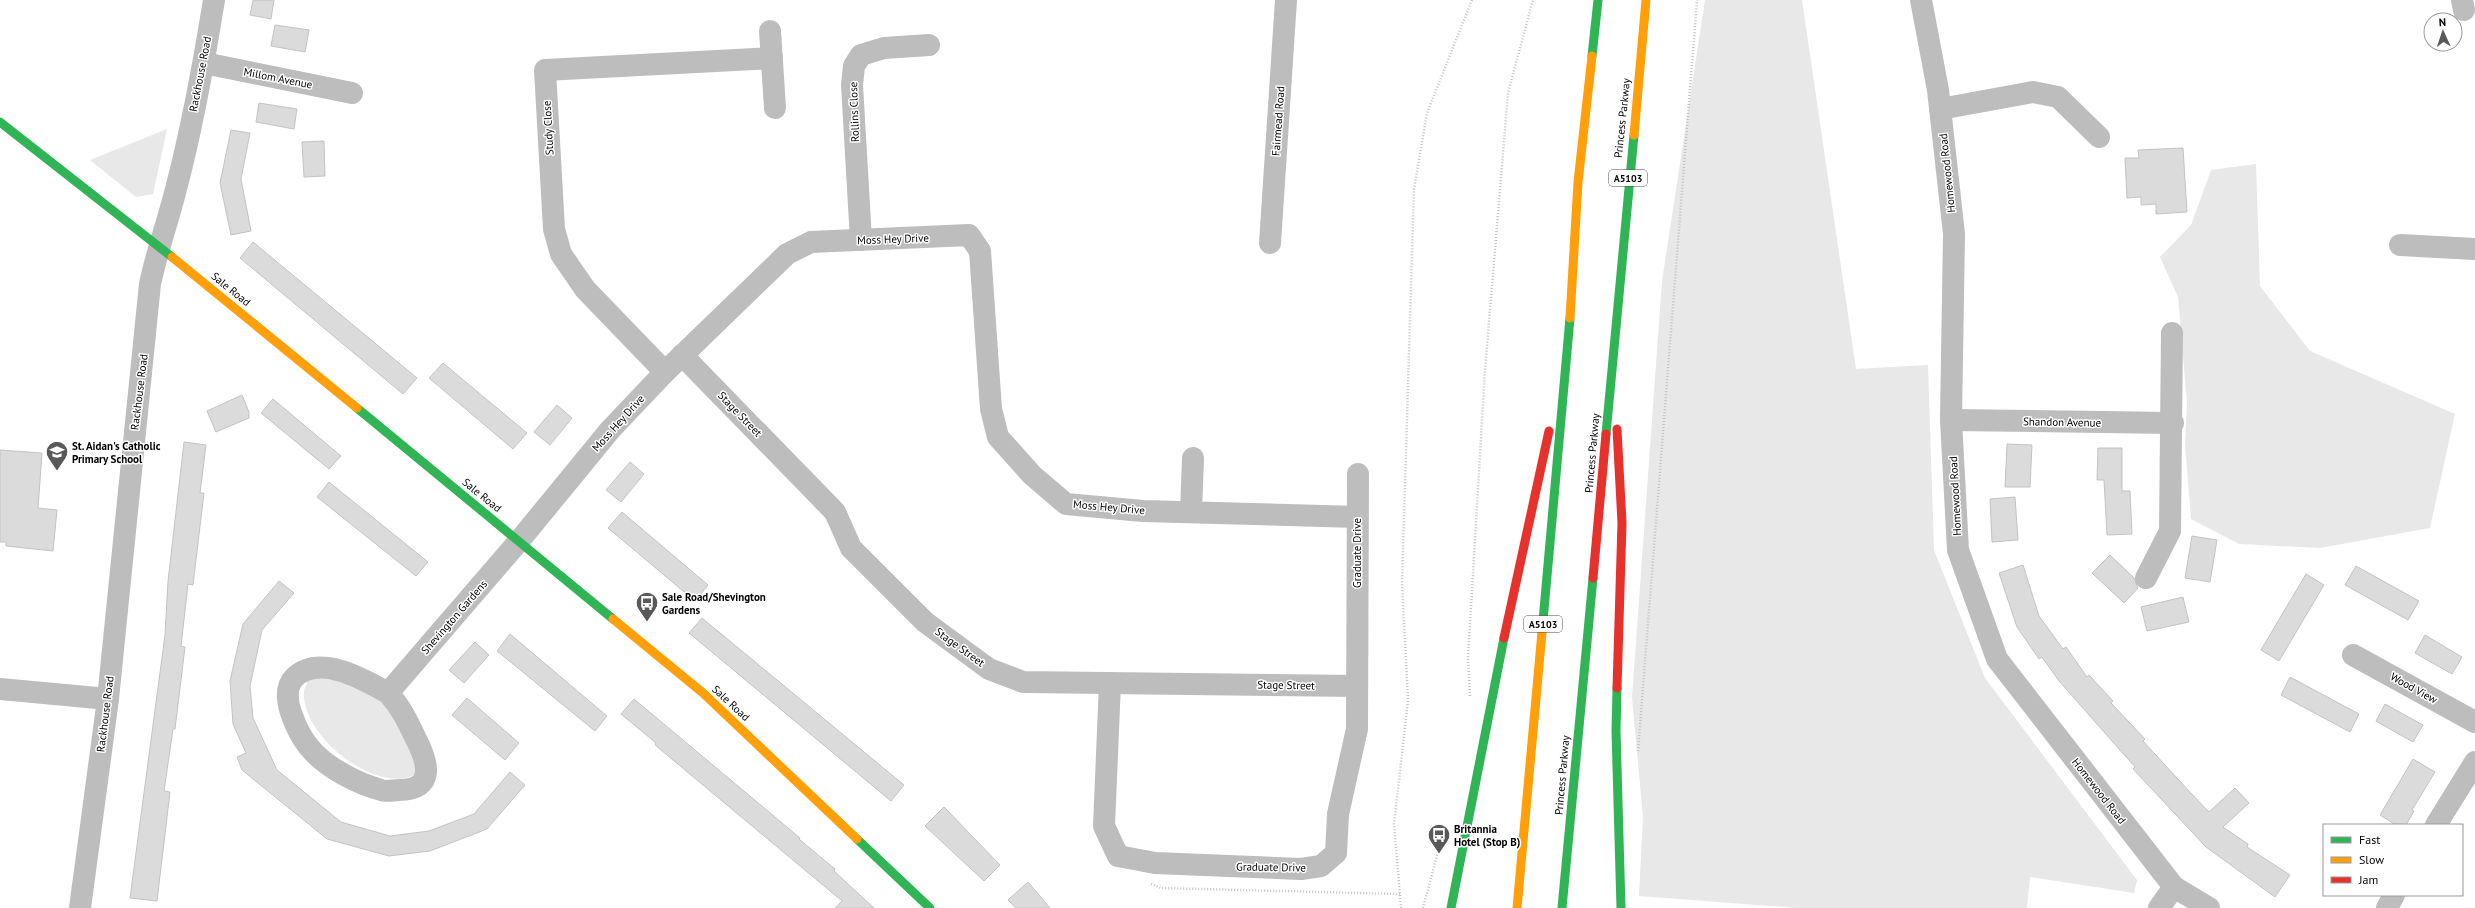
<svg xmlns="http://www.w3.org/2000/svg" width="2475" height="908" font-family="'PT Sans',sans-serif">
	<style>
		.green { fill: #e8e8e8 }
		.building { fill: #dbdbdb; stroke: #c3c3c3 }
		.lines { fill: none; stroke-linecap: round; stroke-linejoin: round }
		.path { stroke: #c2c2c2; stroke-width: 2.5; stroke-dasharray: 1 2; stroke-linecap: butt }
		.street { stroke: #bdbdbd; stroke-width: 22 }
		.fast { stroke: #30b455; stroke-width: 9 }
		.slow { stroke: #ff9f0a; stroke-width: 9 }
		.jam { stroke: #e5322d; stroke-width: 9 }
		.labels { text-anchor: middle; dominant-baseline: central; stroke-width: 3; stroke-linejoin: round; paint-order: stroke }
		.shield { fill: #fff; stroke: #4c4c4c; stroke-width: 1 }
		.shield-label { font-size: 10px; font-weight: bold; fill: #000 }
		.street-label { font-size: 11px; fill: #000; stroke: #fff }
		.poi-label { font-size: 11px; font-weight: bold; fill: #000; stroke: #fff; text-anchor: start }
	</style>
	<rect width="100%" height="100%" fill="#fff"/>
	<!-- green -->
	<g class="green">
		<polygon points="1705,0 1802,0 1856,369 1928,365 1934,550 1985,678 2137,880 2134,893 2030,877 2027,908 1796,908 1639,896 1643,817 1632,698 1662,281"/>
		<polygon points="167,129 153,194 136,197 90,160"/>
		<polygon points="2256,164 2260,286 2310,351 2455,414 2430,528 2320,548 2239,544 2191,519 2185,444 2187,403 2178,297 2160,257 2191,225 2211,170"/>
		<path d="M319 677 338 678 382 701 398 718 418 765 414 775C374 794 301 735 304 692 304 689 307 684 308 681Z"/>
	</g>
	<!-- building -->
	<g class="building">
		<polygon points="253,0 274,0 271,19 250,15"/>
		<polygon points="275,25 309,30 305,52 271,46"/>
		<polygon points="259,103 297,109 294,129 256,122"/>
		<polygon points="231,130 250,133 241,179 251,231 231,235 220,183"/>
		<polygon points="324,141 325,176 304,177 302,142"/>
		<polygon points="2183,148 2187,212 2156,214 2156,204 2141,205 2141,197 2127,198 2125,158 2139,158 2138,150"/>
		<polygon points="253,242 417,378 403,394 240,258"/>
		<polygon points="443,363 527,433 513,449 429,378"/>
		<polygon points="242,395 249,412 249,418 216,432 207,411"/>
		<polygon points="273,399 341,456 329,469 261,413"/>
		<polygon points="557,405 572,418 550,445 534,432"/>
		<polygon points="184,442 206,445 200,493 204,493 193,585 188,584 181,646 185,647 175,729 173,729 164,791 170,792 157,901 130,898 165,635 168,581"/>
		<polygon points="2007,444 2032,445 2030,487 2005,487"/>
		<polygon points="2098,448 2122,448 2122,491 2130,491 2132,534 2107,535 2104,480 2097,480"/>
		<polygon points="0,450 42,453 38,508 57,510 53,551 6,546 6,542 0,542"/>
		<polygon points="630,462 644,474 621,502 606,490"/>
		<polygon points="329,482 428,562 416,576 317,497"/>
		<polygon points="2015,497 2018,540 1992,542 1990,499"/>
		<polygon points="622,512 708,585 695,601 608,528"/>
		<polygon points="2192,536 2217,540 2210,582 2185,578"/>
		<polygon points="2110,555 2134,578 2138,588 2124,603 2092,573"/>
		<polygon points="2023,565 2039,616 2063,649 2066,647 2087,677 2089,675 2113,701 2111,703 2145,739 2143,741 2189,791 2209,812 2235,788 2249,803 2223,827 2248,844 2247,847 2290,875 2275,897 2206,847 2133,769 2135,767 2059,681 2042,657 2039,659 2017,627 1999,573"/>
		<polygon points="2356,566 2419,601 2408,620 2345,585"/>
		<polygon points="2306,574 2324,585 2279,661 2261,650"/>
		<polygon points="279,581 294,593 262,630 250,686 253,718 277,770 341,822 390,836 429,831 474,814 510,772 525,785 487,829 430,851 389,856 327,839 242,770 237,757 246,753 233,724 230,681 243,624"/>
		<polygon points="2183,597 2189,622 2147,631 2141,607"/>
		<polygon points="702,618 904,785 891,801 689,633"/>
		<polygon points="510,634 607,716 595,731 497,651"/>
		<polygon points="2425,635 2462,657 2452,674 2415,653"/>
		<polygon points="475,642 489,655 464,683 449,670"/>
		<polygon points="2290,677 2359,714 2350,732 2281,695"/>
		<polygon points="467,698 519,743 505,760 452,715"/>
		<polygon points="634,699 800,838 799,839 835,869 834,871 874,908 835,908 842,901 655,745 656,743 621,714"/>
		<polygon points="2385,704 2423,725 2413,742 2376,721"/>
		<polygon points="2413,759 2435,772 2412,810 2414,811 2406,825 2396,825 2380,815"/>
		<polygon points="944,807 1000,865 984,881 925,826"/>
		<polygon points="1028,882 1050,908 1016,908 1008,900"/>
	</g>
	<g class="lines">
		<!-- path -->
		<g class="path">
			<polyline points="1470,696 1468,658 1485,370 1508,93 1533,0"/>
			<polyline points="1638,751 1697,0"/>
			<polyline points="1151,884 1161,888 1400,894"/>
			<polyline points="1401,908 1394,824 1408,701 1402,583 1414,189 1427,113 1472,0"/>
			<polyline points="1423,908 1442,837"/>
		</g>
		<!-- street -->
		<g class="street">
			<polyline points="1921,0 1938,90 1954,234 1951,420 1958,550 1997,659 2174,887 2209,908"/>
			<polyline points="2462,0 2464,10"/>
			<polyline points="770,31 775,108"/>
			<polyline points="204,63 352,93"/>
			<polyline points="1940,109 2033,92 2058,97 2099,137"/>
			<polyline points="861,240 852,85 854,66 861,55 884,48 929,45"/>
			<polyline points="1270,243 1286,0"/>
			<polyline points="2400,245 2475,249"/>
			<polyline points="682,355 835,512 851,548 925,622 989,669 1023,682 1357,686"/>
			<polyline points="665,372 585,289 561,254 554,229 545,70 772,58"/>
			<polyline points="1951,420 2173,423"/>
			<polyline points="1191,512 1193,458"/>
			<polyline points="2146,578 2170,531 2172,333"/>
			<polyline points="2353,655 2475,722"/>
			<polyline points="1110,683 1104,826 1118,856 1155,863 1301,869 1321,866 1336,853 1338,814 1357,729 1358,474"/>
			<polyline points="0,689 108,699"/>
			<path d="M388 693C401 707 408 722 416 739 428 762 436 790 399 790 393 790 386 792 381 790 356 783 325 767 309 747 303 740 296 727 293 718 288 706 284 688 294 678 319 653 363 679 388 693L519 541 610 430 665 372 787 254 811 242 969 235 980 251 991 409 998 437 1032 475 1066 504 1143 511 1357 517"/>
			<polyline points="2436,825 2475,762"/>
			<path d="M80 908 108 699 150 284C157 251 169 218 177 185 193 124 204 62 214 0"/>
			<polyline points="2159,908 2174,887"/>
			<polyline points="2387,908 2394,895"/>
		</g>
		<!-- fast -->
		<g class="fast">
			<polyline points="1592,56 1598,0"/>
			<polyline points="0,122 172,257"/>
			<polyline points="357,408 613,619"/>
			<polyline points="1606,434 1634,135"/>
			<polyline points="1542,632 1570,318"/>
			<polyline points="1617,688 1616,731 1621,908"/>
			<polyline points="857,839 930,908"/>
			<polyline points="1451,908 1504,638"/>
			<polyline points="1562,908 1593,578"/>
		</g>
		<!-- slow -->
		<g class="slow">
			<polyline points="1634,135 1646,0"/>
			<polyline points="172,257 357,408"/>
			<polyline points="1570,318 1578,182 1592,56"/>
			<polyline points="613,619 703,693 857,839"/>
			<polyline points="1517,908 1542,632"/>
		</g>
		<!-- jam -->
		<g class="jam">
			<polyline points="1617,429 1622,523 1617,688"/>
			<polyline points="1593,578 1606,434"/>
			<polyline points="1504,638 1549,431"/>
		</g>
	</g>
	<!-- icons -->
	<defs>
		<g id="school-pin" transform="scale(1.15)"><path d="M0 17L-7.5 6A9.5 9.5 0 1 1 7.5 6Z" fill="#595959" stroke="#fff"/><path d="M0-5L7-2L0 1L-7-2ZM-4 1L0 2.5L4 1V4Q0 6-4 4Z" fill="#fff"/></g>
		<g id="bus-pin" transform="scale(1.15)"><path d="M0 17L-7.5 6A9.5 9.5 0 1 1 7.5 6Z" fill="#595959" stroke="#fff"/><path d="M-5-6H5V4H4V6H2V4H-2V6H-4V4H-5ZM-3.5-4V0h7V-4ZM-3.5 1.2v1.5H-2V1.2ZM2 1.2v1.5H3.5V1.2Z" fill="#fff"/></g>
	</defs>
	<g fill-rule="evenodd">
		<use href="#school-pin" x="57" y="452"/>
		<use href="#bus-pin" x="647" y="603"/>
		<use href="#bus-pin" x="1439" y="835"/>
	</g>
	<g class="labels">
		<!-- shield labels -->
		<g class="shield">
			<rect x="1609" y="170" width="38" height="16" rx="3"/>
			<rect x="1524" y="616" width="38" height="16" rx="3"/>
		</g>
		<g class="shield-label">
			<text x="1628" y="178">A5103</text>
			<text x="1543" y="624">A5103</text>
		</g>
		<!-- street labels -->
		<g class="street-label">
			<text transform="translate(200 74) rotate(-79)">Rackhouse Road</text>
			<text transform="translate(278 78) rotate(11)">Millom Avenue</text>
			<text transform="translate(854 112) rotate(-92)">Rollins Close</text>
			<text transform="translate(1622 118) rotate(-84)">Princess Parkway</text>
			<text transform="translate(1278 121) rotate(-86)">Fairmead Road</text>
			<text transform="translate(548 128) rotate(-93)">Study Close</text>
			<text transform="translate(1947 173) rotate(-96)">Homewood Road</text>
			<text transform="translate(893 239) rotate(-2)">Moss Hey Drive</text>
			<text transform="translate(231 289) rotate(39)">Sale Road</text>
			<text transform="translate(139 392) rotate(-83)">Rackhouse Road</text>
			<text transform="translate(740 414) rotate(46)">Stage Street</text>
			<text transform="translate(2062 422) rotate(1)">Shandon Avenue</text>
			<text transform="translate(618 423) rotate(-48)">Moss Hey Drive</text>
			<text transform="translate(1592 453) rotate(-85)">Princess Parkway</text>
			<text transform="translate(482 495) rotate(39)">Sale Road</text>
			<text transform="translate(1955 496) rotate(-93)">Homewood Road</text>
			<text transform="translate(1109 507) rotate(5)">Moss Hey Drive</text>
			<text transform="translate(1357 553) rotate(-90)">Graduate Drive</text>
			<text transform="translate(454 617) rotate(-49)">Shevington Gardens</text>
			<text transform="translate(960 647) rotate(36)">Stage Street</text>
			<text transform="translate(1286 685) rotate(1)">Stage Street</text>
			<text transform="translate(2414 688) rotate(29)">Wood View</text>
			<text transform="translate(731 703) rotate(43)">Sale Road</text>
			<text transform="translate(105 714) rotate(-83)">Rackhouse Road</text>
			<text transform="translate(1562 775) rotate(-85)">Princess Parkway</text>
			<text transform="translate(2099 791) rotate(52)">Homewood Road</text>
			<text transform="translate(1271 867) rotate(1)">Graduate Drive</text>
		</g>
		<!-- poi labels -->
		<g class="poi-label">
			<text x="72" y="446">St. Aidan's Catholic<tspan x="72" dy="13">Primary School</tspan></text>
			<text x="662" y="597">Sale Road/Shevington<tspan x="662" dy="13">Gardens</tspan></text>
			<text x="1454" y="829">Britannia<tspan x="1454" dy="13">Hotel (Stop B)</tspan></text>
		</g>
	</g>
	<!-- legend -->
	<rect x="2323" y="824" width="140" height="72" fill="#ffffff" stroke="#999999"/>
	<rect x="2331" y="837" width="20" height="6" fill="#30b455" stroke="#999999"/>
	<text x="2359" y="844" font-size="12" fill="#000000">Fast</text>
	<rect x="2331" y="857" width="20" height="6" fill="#ff9f0a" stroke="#999999"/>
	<text x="2359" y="864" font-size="12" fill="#000000">Slow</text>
	<rect x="2331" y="877" width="20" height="6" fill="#e5322d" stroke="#999999"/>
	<text x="2359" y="884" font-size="12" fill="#000000">Jam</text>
	<!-- north arrow -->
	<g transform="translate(2443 32) rotate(357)"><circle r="19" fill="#ffffff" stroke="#999999"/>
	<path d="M0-3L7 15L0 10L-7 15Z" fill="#595959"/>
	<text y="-6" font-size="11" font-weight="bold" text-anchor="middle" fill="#000000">N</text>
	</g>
</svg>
